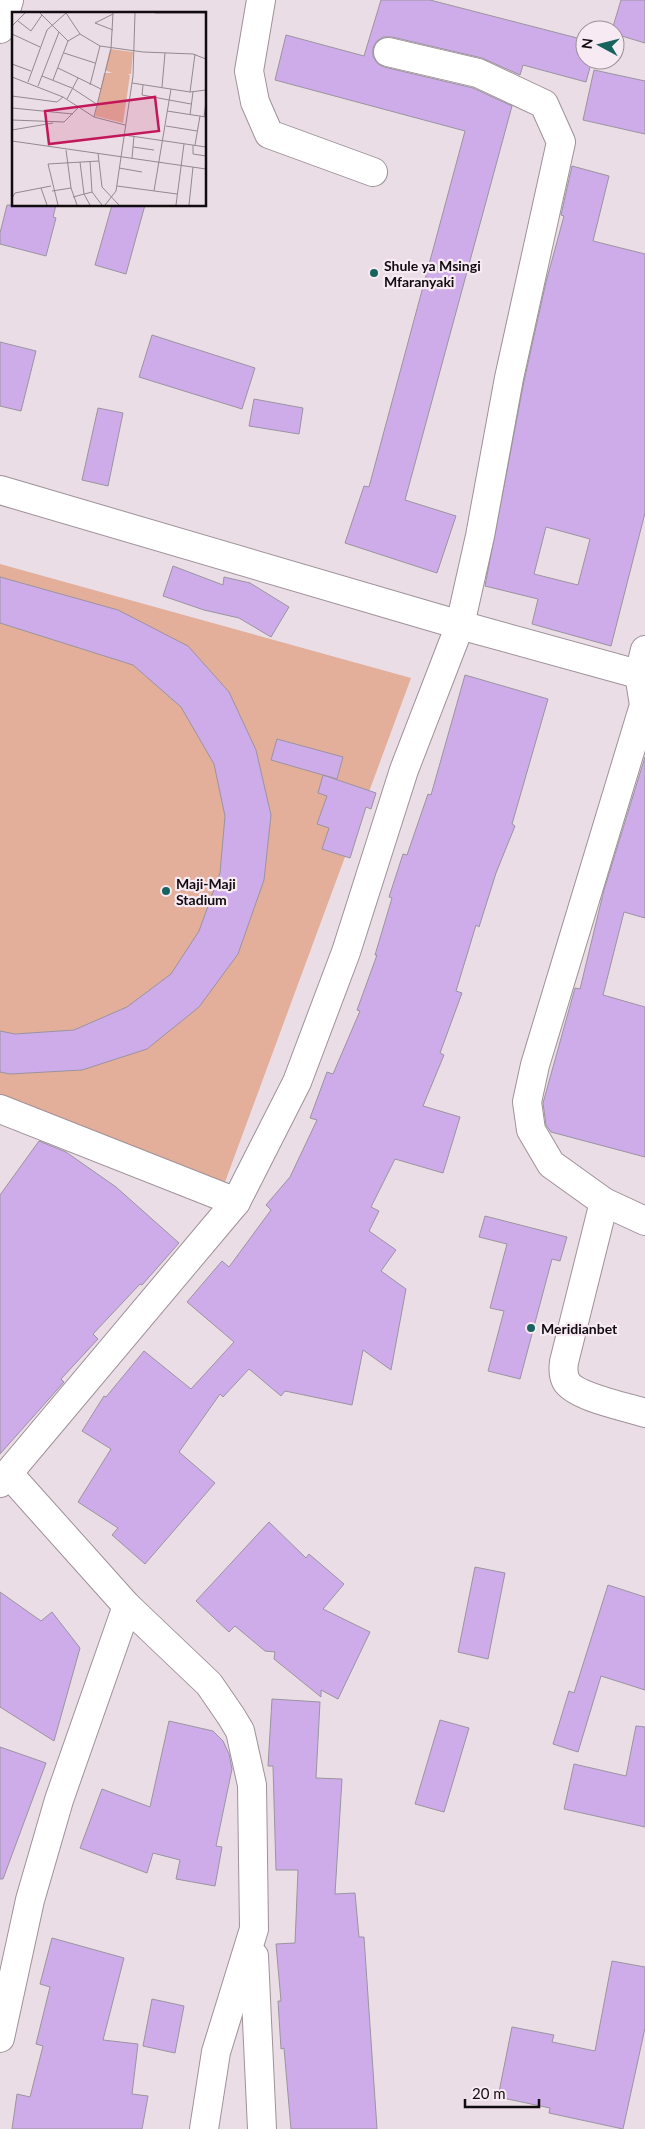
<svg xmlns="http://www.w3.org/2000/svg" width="645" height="2129" font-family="Lato,sans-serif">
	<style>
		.garden { fill: #e3ae9a }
		.building { fill: #ceace9; stroke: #9a94a0; fill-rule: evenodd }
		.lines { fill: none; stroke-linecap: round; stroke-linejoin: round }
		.minor-casing { stroke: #9e9199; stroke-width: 30 }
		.minor { stroke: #fff; stroke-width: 28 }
		.poi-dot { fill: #17645f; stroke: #f8eaf2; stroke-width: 2 }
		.labels { text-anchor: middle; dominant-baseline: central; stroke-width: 4.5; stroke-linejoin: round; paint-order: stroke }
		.poi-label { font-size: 14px; font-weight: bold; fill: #100c0f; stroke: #f8eaf2; text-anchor: start }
		.inset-road { fill: none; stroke: #93898f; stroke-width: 1 }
		.view { fill: #c2185b; fill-opacity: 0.15; stroke: #c2185b; stroke-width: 2.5 }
		.inset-edge { fill: none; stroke: #100c0f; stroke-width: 2.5 }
	</style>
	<rect width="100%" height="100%" fill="#ebdde5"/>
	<!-- garden -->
	<polygon class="garden" points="0,564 411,678 225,1182 0,1103"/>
	<!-- building -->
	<g class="building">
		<polygon points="381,0 430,0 585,40 585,60 592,60 586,82 523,65 520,75 482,58 392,37 383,37 376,42 373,48 373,57 378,64 384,67 473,88 512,106 405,500 456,516 437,573 345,543 364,486 369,487 465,131 275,80 286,35 364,56"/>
		<polygon points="621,0 645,0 645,43 615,34 615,30 612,30"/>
		<polygon points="594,70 645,81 645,134 583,120"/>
		<path d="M572 166 609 176 593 241 645 254V513L611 646 532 624 538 599 485 586 524 381 546 282 564 216 561 215ZM546 527 590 539 578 585 534 574Z"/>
		<polygon points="7,205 56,205 53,217 56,218 46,256 0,244 0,233"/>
		<polygon points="112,205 145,205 126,274 95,265"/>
		<polygon points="152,335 255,368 242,409 139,377"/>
		<polygon points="0,342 36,351 21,411 0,406"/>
		<polygon points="254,399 303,408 299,434 249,426"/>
		<polygon points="98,408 123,413 108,486 82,480"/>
		<polygon points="173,566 223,585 224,577 250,583 289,607 271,637 239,618 204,610 163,596"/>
		<polygon points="0,577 118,610 188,646 229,692 256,750 271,815 264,880 238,954 199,1007 147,1049 82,1070 10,1074 0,1072 0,1031 15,1034 74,1030 127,1007 171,974 199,931 220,873 225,816 214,764 181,707 133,665 0,623"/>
		<polygon points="465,675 548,699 512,824 515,826 496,873 479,927 476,925 456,991 462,993 440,1053 444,1055 423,1106 460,1117 443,1173 395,1159 371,1207 379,1211 369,1231 396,1250 381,1271 406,1289 391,1370 363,1350 352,1405 285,1391 281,1396 249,1369 223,1397 220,1394 179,1452 215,1483 145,1564 112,1535 118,1528 78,1502 111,1449 82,1431 104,1396 106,1397 144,1351 191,1389 234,1342 187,1302 222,1261 229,1267 271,1210 266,1205 290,1177 317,1120 310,1118 327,1072 333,1074 360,1011 357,1010 377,955 375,955 392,898 389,897 403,854 407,855 428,794 431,795"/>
		<polygon points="277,739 343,757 337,779 323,775 376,793 371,809 366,807 350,858 322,849 329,828 317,824 327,796 318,793 323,775 271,760"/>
		<polygon points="645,757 645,918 624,912 603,995 645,1007 645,1157 551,1132 546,1125 543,1103 575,988 580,989 604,890"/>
		<polygon points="39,1141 66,1152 116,1187 179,1243 142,1285 140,1284 93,1334 98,1339 61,1379 64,1382 0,1454 0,1195"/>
		<polygon points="485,1216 567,1237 560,1261 552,1259 520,1379 488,1371 504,1311 490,1308 507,1244 479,1237"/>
		<polygon points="269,1522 306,1558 309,1554 344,1584 323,1609 370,1632 338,1699 321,1690 321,1697 274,1659 275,1652 265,1651 235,1626 229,1632 196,1601"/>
		<polygon points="475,1567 505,1573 488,1659 458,1652"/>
		<polygon points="608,1585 645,1597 645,1690 601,1676 578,1752 553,1744 569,1691 574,1693"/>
		<polygon points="0,1592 41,1621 52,1612 80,1648 54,1741 0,1707"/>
		<polygon points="272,1699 320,1702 316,1778 342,1779 335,1894 355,1893 359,1937 364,1937 377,2129 291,2129 284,2048 281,2049 278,2001 281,2001 276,1944 295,1943 298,1870 276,1870 273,1766 268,1766"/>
		<polygon points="440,1720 469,1728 444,1812 415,1804"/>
		<polygon points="169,1721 213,1731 223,1741 229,1754 232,1769 216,1846 222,1847 215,1886 176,1879 180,1860 153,1853 147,1873 80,1848 102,1789 150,1807"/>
		<polygon points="636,1726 645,1727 645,1827 564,1809 574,1764 626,1776"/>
		<polygon points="0,1747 46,1763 3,1879 0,1879"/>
		<polygon points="52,1938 124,1958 103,2040 138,2044 132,2094 148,2096 142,2129 12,2129 17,2094 30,2097 43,2046 36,2044 50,1987 40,1984"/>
		<polygon points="612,1961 645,1967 645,2028 623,2129 549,2113 550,2108 498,2097 512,2027 554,2035 552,2042 595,2051"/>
		<polygon points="152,1999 184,2006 175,2053 143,2046"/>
	</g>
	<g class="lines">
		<!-- minor casing -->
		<g class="minor-casing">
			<g id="minor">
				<polyline points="261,0 249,71 255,102 269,134 373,172"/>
				<polyline points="0,29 9,0"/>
				<polyline points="0,490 460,625 645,676"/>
				<polyline points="645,650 639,674 644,705 535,1065 527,1102 531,1130 551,1164 604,1202 645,1221"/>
				<polyline points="0,1109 236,1202"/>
				<path d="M604 1202 564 1362C563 1369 563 1375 566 1381 575 1397 627 1407 645 1413"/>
				<polyline points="8,1473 127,1606 209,1684 231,1716 240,1731 252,1785 254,1929 216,2052 204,2129"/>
				<polyline points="0,1483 236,1202 297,1082 346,952 404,770 460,625 480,536 509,378 561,142 544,104 478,73 388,52"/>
				<polyline points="254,1956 262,2129"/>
				<polyline points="0,2038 30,1900 59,1800 127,1606"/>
			</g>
		</g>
		<!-- minor -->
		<use href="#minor" class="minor"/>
	</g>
	<!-- markers -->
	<g class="poi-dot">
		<circle cx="374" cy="273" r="5"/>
		<circle cx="166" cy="891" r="5"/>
		<circle cx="531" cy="1328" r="5"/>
	</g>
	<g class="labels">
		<!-- poi labels -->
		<g class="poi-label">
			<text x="384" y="265">Shule ya Msingi<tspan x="384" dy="16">Mfaranyaki</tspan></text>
			<text x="176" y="883">Maji-Maji<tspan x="176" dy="16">Stadium</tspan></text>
			<text x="541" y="1328">Meridianbet</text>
		</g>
	</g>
	<!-- overview -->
	<g transform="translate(12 12)">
		<rect width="194" height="194" fill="#ebdde5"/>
		<path d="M98 37 121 40 119 62H115L118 63 111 111 83 104 92 61H100L93 58Z" fill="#e3ae9a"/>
		<path class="inset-road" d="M28 1 56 29M54 1 68 22 88 34 131 40 181 42 194 47M143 1H194M6 9 19 19 30 3M0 14 13 1M101 18 83 11 101 2M0 22 28 35M52 41 83 51M0 52 19 59M46 56 89 77M30 64 60 76 86 93M0 65 51 85 82 105 113 113M41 68 56 29 68 22M16 70 35 18 54 1M120 71 178 80 194 78M78 73 88 34M131 73 130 83 179 92M26 74 47 20M150 75 153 41M178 80 183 42M0 84 45 90 51 85M55 87 66 66M0 96 61 102M155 99 194 105M178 103 181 80M82 105 99 37 101 1M192 105 194 90M0 108 52 110 67 95M154 114 185 119M0 118 41 111M112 123 194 135M0 129 194 157M181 133V142L194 144M183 133 188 104M121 135 142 138M54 138 59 176 65 193M86 141 90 175 107 193M120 146 122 124M78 149 80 180 90 193M68 150 72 182 78 193M107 156 130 160M105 174 165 182M29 176 35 193M40 179 59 176M142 179 159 77M61 185 80 180M0 186 3 181 39 174M46 193 36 152 87 149M93 193 104 179 121 64 123 1M164 193 172 132M177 193 181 155"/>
		<path class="view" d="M143 85 147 119 37 132 33 99Z"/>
		<rect width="194" height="194" class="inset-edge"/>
	</g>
	<!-- north arrow -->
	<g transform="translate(600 45) rotate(277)"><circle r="24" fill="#f8eaf2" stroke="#9b9197"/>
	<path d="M0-4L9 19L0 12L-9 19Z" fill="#17645f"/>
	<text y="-8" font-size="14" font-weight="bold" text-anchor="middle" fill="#100c0f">N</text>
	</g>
	<!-- scale -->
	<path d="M465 2099v8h74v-8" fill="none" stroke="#100c0f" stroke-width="2.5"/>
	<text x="472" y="2099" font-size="15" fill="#100c0f" stroke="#f8eaf2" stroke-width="4" paint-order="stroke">20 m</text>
</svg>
